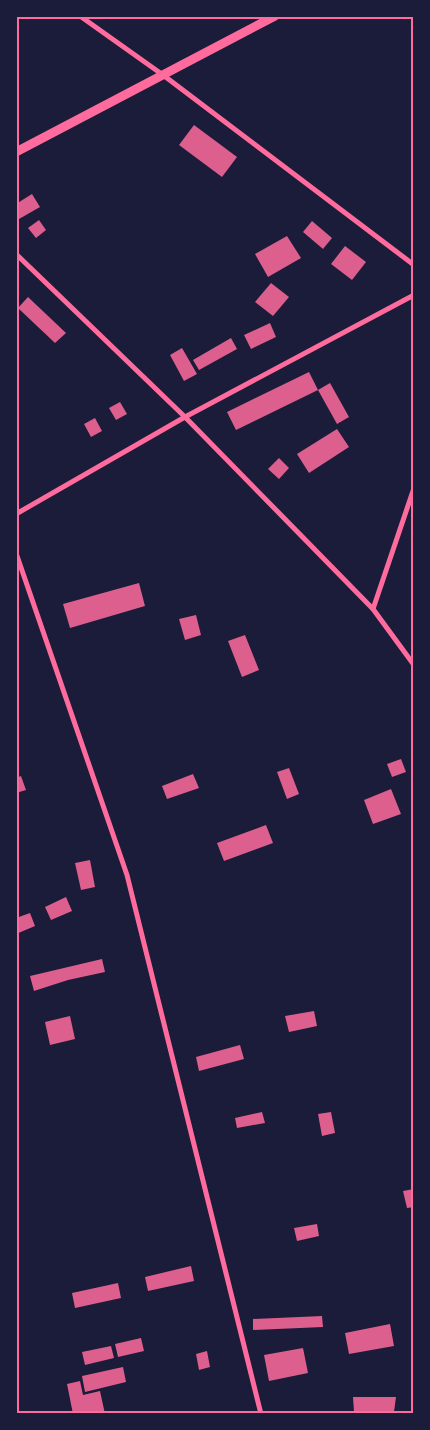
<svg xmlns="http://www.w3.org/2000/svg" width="430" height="1430" font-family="Jost,sans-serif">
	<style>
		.building { fill: #dd5f8e }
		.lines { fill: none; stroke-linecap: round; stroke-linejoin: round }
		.minor { stroke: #ff6b9d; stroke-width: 5 }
		.tertiary { stroke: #ff6b9d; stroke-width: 9 }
		.neatline { fill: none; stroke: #ff6b9d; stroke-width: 2 }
	</style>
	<rect width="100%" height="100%" fill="#1b1b3a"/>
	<!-- building -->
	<g class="building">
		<polygon points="194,125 237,157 222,177 179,145"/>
		<polygon points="32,194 40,207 19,219 16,215 16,204"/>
		<polygon points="39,220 46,230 36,238 28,228"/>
		<polygon points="312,221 332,238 323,249 303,232"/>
		<polygon points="287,236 301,258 268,277 255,254"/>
		<polygon points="345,246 366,262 352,280 331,264"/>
		<polygon points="271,283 289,297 273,316 255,302"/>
		<polygon points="28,297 66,333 55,343 18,308"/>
		<polygon points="270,323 276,337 251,349 244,335"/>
		<polygon points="231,338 237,349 199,370 193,360"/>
		<polygon points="182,348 197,374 184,381 170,355"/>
		<polygon points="309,372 318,390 236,430 227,412"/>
		<polygon points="330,383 349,417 337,424 318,390"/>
		<polygon points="120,402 127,414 116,420 109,408"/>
		<polygon points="95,418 102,431 91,437 84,424"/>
		<polygon points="337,429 349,447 309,473 297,454"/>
		<polygon points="279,458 289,468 279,479 268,469"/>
		<polygon points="139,583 145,606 70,628 63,604"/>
		<polygon points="196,615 201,635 185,640 179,619"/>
		<polygon points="245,635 259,670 242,677 228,641"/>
		<polygon points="401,759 406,772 392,777 387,764"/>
		<polygon points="289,768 299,794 287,799 277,772"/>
		<polygon points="193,774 199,788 167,799 162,786"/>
		<polygon points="21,776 26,790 16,793 16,778"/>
		<polygon points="391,789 401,814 373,824 364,800"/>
		<polygon points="266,825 273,843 224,861 217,843"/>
		<polygon points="90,860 95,887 81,890 75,863"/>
		<polygon points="66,897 72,911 51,920 45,907"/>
		<polygon points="30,913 35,926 16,934 16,918"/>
		<polygon points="102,959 105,972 68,980 34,991 30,976"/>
		<polygon points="314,1011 317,1026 289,1032 285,1016"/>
		<polygon points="70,1016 75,1039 50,1045 45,1022"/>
		<polygon points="240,1045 244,1059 199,1071 196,1057"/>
		<polygon points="262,1112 265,1123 237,1128 235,1118"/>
		<polygon points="331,1112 335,1133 322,1136 318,1114"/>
		<polygon points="414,1189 414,1207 407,1208 403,1191"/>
		<polygon points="317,1224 319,1236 297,1241 294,1228"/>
		<polygon points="191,1266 194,1281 148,1291 145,1277"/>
		<polygon points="118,1283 121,1298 75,1308 72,1293"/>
		<polygon points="322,1316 323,1327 253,1330 253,1319"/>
		<polygon points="390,1324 394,1346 349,1354 345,1333"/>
		<polygon points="141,1338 144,1351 118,1357 115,1344"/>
		<polygon points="111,1346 114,1358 85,1365 82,1352"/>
		<polygon points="303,1348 308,1373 269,1381 264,1355"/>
		<polygon points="207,1351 210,1367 199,1370 196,1354"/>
		<polygon points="123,1367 126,1382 85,1392 82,1376"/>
		<polygon points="80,1381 83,1395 100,1391 105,1414 73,1414 67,1384"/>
		<polygon points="353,1397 396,1397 394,1412 354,1412"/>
	</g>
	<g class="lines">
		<!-- minor -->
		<g class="minor">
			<polyline points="80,16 163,75 414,265"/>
			<polyline points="16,254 185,417 373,609 414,665"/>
			<polyline points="16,514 185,417 414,295"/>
			<polyline points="16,553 127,875 261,1414"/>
			<polyline points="373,609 414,488"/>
		</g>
		<!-- tertiary -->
		<polyline class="tertiary" points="16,152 275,16"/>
	</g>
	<!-- border -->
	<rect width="430" height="1430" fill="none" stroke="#1b1b3a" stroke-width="35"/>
	<rect x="18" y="18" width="394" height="1394" class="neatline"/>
</svg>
